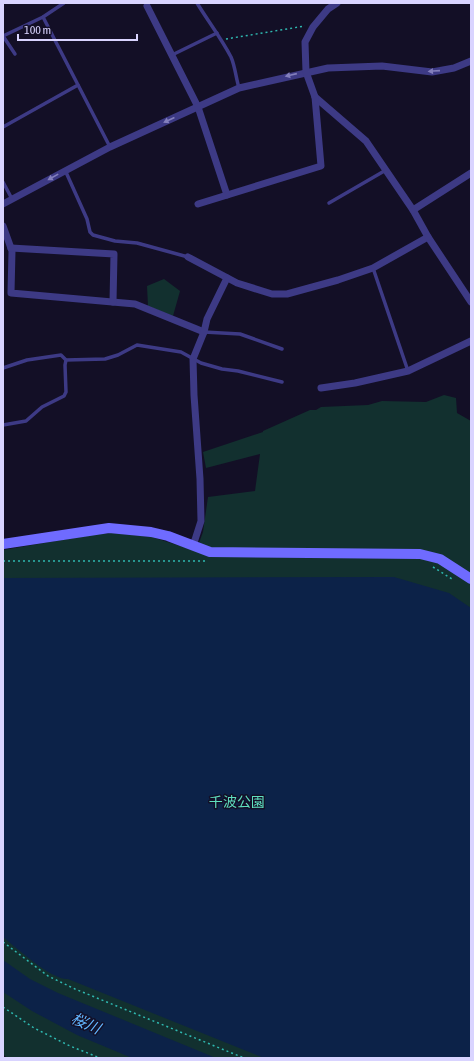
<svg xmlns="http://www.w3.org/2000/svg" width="474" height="1061" font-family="'Asap Condensed','Noto Sans JP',sans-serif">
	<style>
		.green { fill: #12302f }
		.water { fill: #0c2248 }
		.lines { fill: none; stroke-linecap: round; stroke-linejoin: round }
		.path { stroke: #2fb8b0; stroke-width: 1.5; stroke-dasharray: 2 3; stroke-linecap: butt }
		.lane { stroke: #3d3a85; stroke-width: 3.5 }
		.street { stroke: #3d3a85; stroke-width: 7 }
		.secondary { stroke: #6f6bff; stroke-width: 10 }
		.oneway { fill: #837fbc }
		.labels { text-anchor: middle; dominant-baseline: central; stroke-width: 3; stroke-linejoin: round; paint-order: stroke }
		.park-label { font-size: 14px; fill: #5fe0c0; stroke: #130f26 }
		.water-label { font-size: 15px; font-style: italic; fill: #62b6ff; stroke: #130f26 }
	</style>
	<rect width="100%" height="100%" fill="#130f26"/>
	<!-- green -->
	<g class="green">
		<polygon points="164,279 180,291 173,316 148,306 147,286"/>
		<polygon points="444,395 456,398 457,413 471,421 471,1058 7,1058 3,1054 3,550 91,535 112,533 152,537 196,551 203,532 208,497 255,491 260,454 206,468 203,452 263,432 263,431 310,410 316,410 321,407 368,405 382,401 426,402"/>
	</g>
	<!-- water -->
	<g class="water">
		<path d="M394 577 449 593 471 608V1058H264L68 979C51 980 17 948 3 937V578Z"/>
		<polygon points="3,960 30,979 58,993 216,1058 132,1058 77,1035 32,1011 3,992"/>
	</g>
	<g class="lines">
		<!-- path -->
		<g class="path">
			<polyline points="226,39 305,26"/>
			<polyline points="3,561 208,561"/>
			<polyline points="433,567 452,579"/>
			<polyline points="3,942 48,976 75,989 244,1058"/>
			<polyline points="3,1007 34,1028 70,1046 100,1058"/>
		</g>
		<!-- lane -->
		<g class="lane">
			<path d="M197 3C208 21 221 38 231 57 235 66 236 78 239 88"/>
			<polyline points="43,17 110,147"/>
			<polyline points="3,36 43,17 64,3"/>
			<polyline points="3,36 15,54"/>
			<polyline points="172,55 217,33"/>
			<polyline points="3,127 78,85"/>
			<polyline points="65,170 87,219 90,232 93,235 115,241 137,243 188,257"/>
			<polyline points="3,182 12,199"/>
			<polyline points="329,203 386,170"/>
			<polyline points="373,268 408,371"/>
			<polyline points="204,332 240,334 282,349"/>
			<polyline points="3,368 27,360 61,355 66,360 105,359 118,355 137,345 181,352 201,363 222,369 238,371 282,382"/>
			<polyline points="3,425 26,421 42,407 64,396 66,392 65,365 66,360"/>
		</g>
		<!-- street -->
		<g class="street">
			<polyline points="147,6 198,107 227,195"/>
			<polyline points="315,97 366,141 413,210 428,237 471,302"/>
			<polyline points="3,204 110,147 239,88 328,68 382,66 432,72 454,68 471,61"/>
			<polyline points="198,204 321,166 315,97 306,72 305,42 313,27 328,9 337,3"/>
			<polyline points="413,210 471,173"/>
			<polyline points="3,226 12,251 11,293 135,304 204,332"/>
			<polyline points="11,248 114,254 113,302"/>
			<polyline points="188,257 237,283 272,294 287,294 338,280 373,268 428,237"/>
			<polyline points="321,388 355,383 408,371 471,341"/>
			<polyline points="193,546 201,521 200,479 194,395 193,359 204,332 207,319 227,278"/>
		</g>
		<!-- secondary -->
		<polyline class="secondary" points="3,544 109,528 151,532 168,536 210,552 420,554 440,559 471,579"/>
	</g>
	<!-- one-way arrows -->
	<defs><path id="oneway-solid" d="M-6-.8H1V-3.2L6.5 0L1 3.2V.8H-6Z"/></defs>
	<g class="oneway">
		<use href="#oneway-solid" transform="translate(434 71) rotate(176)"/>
		<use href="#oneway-solid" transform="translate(291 75) rotate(167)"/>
		<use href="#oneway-solid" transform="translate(169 120) rotate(155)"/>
		<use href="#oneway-solid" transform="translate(53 177) rotate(151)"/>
	</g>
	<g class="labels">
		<!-- park labels -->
		<g class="park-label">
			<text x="237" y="802">千波公園</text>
		</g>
		<!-- water labels -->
		<g class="water-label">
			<text transform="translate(86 1023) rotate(24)">桜川</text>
		</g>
	</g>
	<!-- border -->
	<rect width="474" height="1061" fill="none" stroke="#d9d4ff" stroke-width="8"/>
	<!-- scale -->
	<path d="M18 34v6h119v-6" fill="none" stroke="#d9d4ff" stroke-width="2"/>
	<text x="24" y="34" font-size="12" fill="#d9d4ff" stroke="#130f26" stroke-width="3" paint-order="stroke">100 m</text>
</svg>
